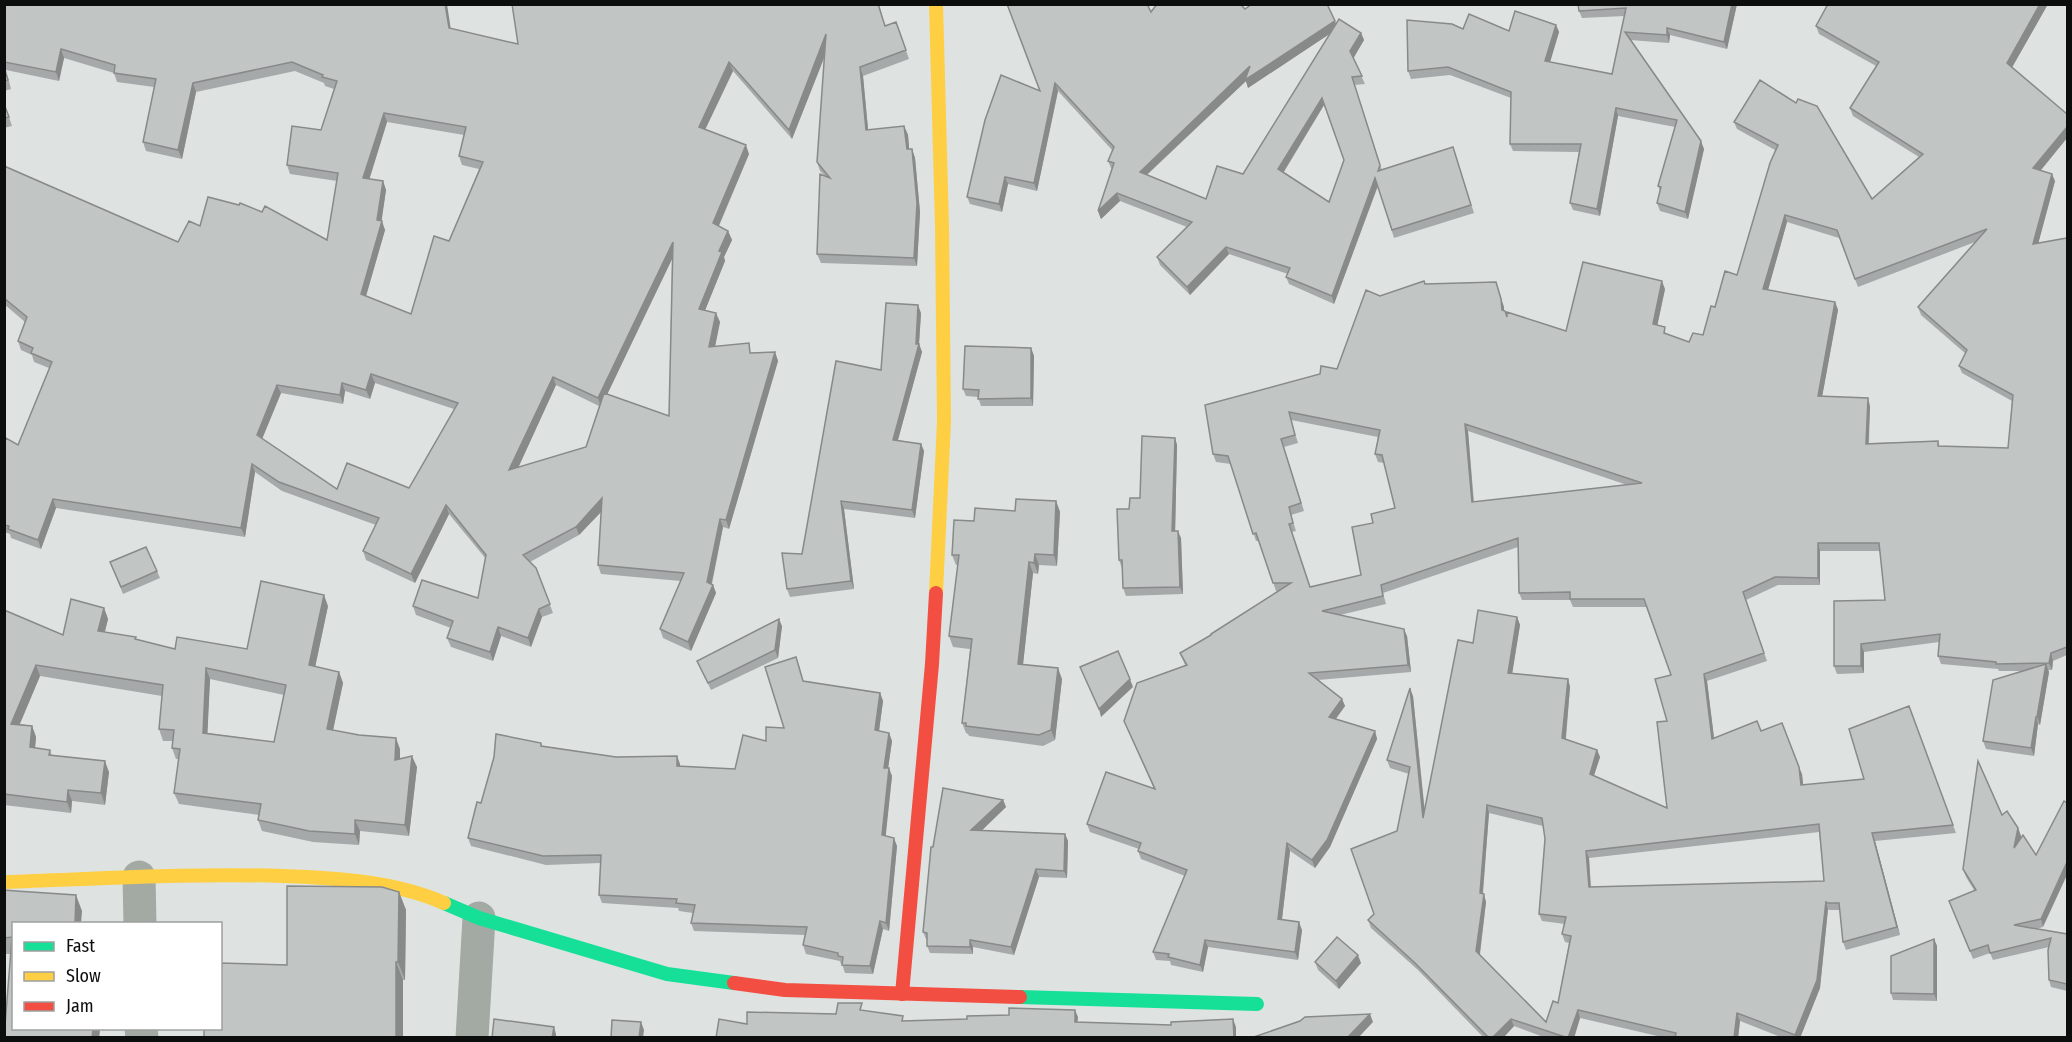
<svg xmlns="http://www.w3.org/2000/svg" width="2072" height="1042" font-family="'Fira Sans Condensed',sans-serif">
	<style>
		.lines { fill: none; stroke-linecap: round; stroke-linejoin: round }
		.street { stroke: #a2aaa3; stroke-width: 33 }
		.fast { stroke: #16e098; stroke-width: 14 }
		.slow { stroke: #ffcf43; stroke-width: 14 }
		.jam { stroke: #f24e42; stroke-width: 14 }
		.wall { fill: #a6a9a9; fill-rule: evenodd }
		.shaded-wall { fill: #878a89 }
		.building { fill: #c1c5c4; stroke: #878a89; stroke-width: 1.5; fill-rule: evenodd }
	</style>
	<rect width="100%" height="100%" fill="#dee3e1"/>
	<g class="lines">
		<!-- street -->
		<g class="street">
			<polyline points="139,877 140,924"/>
			<polyline points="141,1028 142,1038"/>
			<polyline points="472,1038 479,918"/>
		</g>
		<!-- fast -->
		<g class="fast">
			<polyline points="444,903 479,918 667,974 734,983"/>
			<polyline points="1020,997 1257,1004"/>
		</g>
		<!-- slow -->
		<g class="slow">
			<polyline points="936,593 944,421 942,226 936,4"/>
			<path d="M4 882C97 879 190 873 283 876 336 878 394 881 444 903"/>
		</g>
		<!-- jam -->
		<g class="jam">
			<polyline points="734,983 785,990 1020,997"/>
			<polyline points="902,994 932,664 936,593"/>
		</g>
	</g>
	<!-- wall -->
	<g class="wall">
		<path d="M4 4 451 29 518 44 512 4H879L885 26 896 22 909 59 863 76 868 130 904 126 908 135 909 149H912L915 158 920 212 917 266 821 263 817 254 824 175 820 171 817 162 825 55 792 139 733 71 705 130 749 154 719 226 728 231 732 240 724 257 725 261 705 310 720 322 715 347 752 353 775 352 778 361 729 529 723 527 712 584 713 585 716 593 691 651 663 638 660 629 681 581 601 574 598 565 601 511 579 535 530 562 536 568 553 613 542 617 531 647 501 636 493 661 451 647 447 638 451 628 416 615 413 606 478 598 486 559 449 514 415 583 366 560 363 551 376 525 282 491 255 472 245 537 56 508 41 549 11 538 10 534 4 532V443L18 445 49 368 34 362 32 355 21 350 18 341 25 322 4 304V166L178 242 200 226 327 240 337 181 290 174 287 165 321 130 334 89 325 86 324 83 295 71 196 92 182 159 146 151 143 142 154 87 117 82 114 73 64 58 59 81 6 70 11 89 4 91ZM387 122 464 135 459 156 462 165 479 169 449 241 411 314 366 296 385 230 381 221 386 190 383 181 369 179ZM672 258 669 416 607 395ZM375 383 454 409 409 488 337 489 262 439 281 393 343 404 345 391 370 399ZM556 385 599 406 586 447 518 468Z"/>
		<polygon points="1578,4 1737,4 1727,49 1670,35 1669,43 1630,40 1704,149 1688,219 1660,211 1657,203 1660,191 1658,186 1675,127 1618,116 1600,216 1573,210 1570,203 1579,152 1513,151 1510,144 1511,98 1450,75 1411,79 1408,71 1463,29 1509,31 1556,25 1559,32 1550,62 1612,74 1625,16 1582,18 1579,11"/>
		<path d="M1828 4H2048L2012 67 2067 138 2041 170 2055 181 2038 243 2067 238V655L2053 661 2052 670H2048L2049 672 2040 725 2038 724 2034 756 1986 749 1983 741 2025 671H1999L1998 669 1941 664 1938 656 1939 642 1864 652V673L1837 674 1834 666 1885 600 1880 551H1820V585H1778L1746 600 1767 661 1707 681 1714 738 1761 731 1802 774 1803 785 1864 779 1909 706 1956 833 1875 841 1900 935 1846 950 1843 942 1840 910H1829L1828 909 1820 988 1800 1038H1783L1740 1021 1738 1038H1666L1580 1018 1574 1038H1546L1514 1026 1503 1038H1484L1418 970 1371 928 1368 920 1374 914 1397 831 1409 774 1390 768 1387 760 1413 696 1425 812 1473 643 1517 617 1520 625 1512 673 1568 679 1570 687 1566 739 1597 750 1600 757 1594 776 1667 808V721L1671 675 1646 607H1573L1570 600H1522L1519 593 1518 547 1383 593 1386 604 1340 615 1407 636 1411 672 1318 680 1342 699 1345 706 1336 719 1375 731 1377 739 1330 847 1315 868 1290 851 1282 919 1302 930 1298 960 1208 947 1203 972 1171 965 1170 961 1156 960 1153 952 1185 876 1141 859 1138 851 1139 849 1090 832 1087 824 1154 789 1124 721 1185 665 1180 653 1211 635 1278 591H1276L1259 541H1256L1231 464 1216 462 1213 454 1337 369 1380 296 1425 284 1504 307V311L1507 317 1566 331 1665 289 1657 325 1668 335 1689 342 1703 335 1715 307 1737 275 1775 150 1737 129 1734 122 1760 80 1872 199 1919 157 1853 116 1850 108 1876 66 1819 34 1816 26ZM1787 222 1839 238 1858 287 1975 242 1918 307 1921 315 1966 354 1959 366 1962 373 2012 401 2008 448 1940 447 1938 441 1869 443 1870 406 1822 396 1838 310 1835 302 1768 290ZM1291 420 1378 437 1375 454 1378 462 1384 463 1395 508 1373 523 1361 575 1310 587 1292 532 1296 531 1291 515 1304 511 1284 447 1298 443ZM1468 431 1627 485 1474 502ZM1489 813 1543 826 1545 839 1539 914 1542 921 1565 924 1562 934 1565 942 1569 943 1558 1003 1546 1022 1480 955 1486 902 1483 894ZM1819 832 1824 881 1591 887 1589 858Z"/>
		<path d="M1245 9 1335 21 1336 24 1361 33 1364 40 1353 58 1365 84 1354 85 1382 170 1453 147 1474 213 1394 238 1378 186 1334 304 1289 284 1286 277 1288 274 1229 254 1190 295 1160 265 1157 257 1187 227 1120 201 1101 219 1098 211 1112 169 1111 168 1108 161 1112 150 1058 91 1037 191 1008 184 1002 212 970 204 967 197 1040 90 1151 12ZM1331 33 1243 174 1206 199 1147 175 1246 81 1248 88ZM1324 105 1344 160 1329 202 1284 172Z"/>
		<polygon points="4,102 12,126 4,128"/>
		<polygon points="921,313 919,344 922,352 898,440 921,444 924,451 915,518 844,509 854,589 790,597 787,589 881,370"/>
		<polygon points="1031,348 1034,356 1033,406 981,406 978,397 966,396 963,389"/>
		<polygon points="1175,438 1177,445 1175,531 1181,538 1183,594 1126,596 1123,588 1123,568 1122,568 1119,560 1129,509 1140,498"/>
		<polygon points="1056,501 1060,512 1057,566 1039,565 1038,574 1033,573 1023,664 1062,679 1055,740 1043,746 969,736 968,734 966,733 962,723 970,649 953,647 949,636 958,565 956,565 952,555 974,521"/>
		<polygon points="110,562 157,571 160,578 123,594"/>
		<path d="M328 606 315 667 339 672 343 683 333 730 400 749V759L417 767 409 836 360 831 359 845 313 842 262 831 258 820 259 815 179 804 174 793 179 759H176L172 748 173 741H163L159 729 162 696 40 676 20 724 32 726 36 737 35 748 50 750 52 756 109 772 105 805 72 801 71 813 4 805V610L63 635 104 608 108 619 105 632 175 649H247ZM210 679 284 695 274 742 207 733Z"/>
		<polygon points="782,626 778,658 711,690 697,661"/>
		<polygon points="799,665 803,681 880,693 883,701 879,731 889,733 892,741 888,768 892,776 885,836 897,846 889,931 883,929 873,974 845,973 842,964 841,964 840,961 806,954 803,945 805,935 694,931 691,923 693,913 679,911 678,908 602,903 599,895 601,863 546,865 471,846 468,838 481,803 541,743 542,746 616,757 677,756 680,766 735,769 766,741 784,728"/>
		<polygon points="1003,800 1006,807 981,831 1065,834 1068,841 1067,878 1039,877 1014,955 973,947 973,954 930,953 927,946 927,940 926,939 923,932 933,847"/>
		<polygon points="2002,815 2018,828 2021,836 2020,839 2036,855 2043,927 2036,929 2067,934 2067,991 2051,987 2049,980 2049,947 1993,960 1990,953 1973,959 1952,908 1974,890 1966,877 1963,869"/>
		<polygon points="4,890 82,911 14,924 100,1029 99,1038 4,1038 11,954 4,954"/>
		<polygon points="399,892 406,910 405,980 403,980 403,1038 204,1038 287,965"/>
		<polygon points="1934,939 1937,946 1937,1001 1893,1000 1891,993"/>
		<polygon points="1315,962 1361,963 1339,989 1318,970"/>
	</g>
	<!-- shaded-wall -->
	<g class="shaded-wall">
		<polygon points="445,4 447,4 452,37 449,28"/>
		<polygon points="1732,4 1737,4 1727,49 1724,42"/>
		<polygon points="2040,4 2048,4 2010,71 2007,63"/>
		<polygon points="1335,21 1337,29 1248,88 1246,81 1142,179 1140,172 1250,66"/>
		<polygon points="1556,25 1559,32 1548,69 1545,61"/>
		<polygon points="1667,28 1670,35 1669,43 1667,35"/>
		<polygon points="1361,33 1364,40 1353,59 1350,51"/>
		<polygon points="826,34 830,43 792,139 789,130"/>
		<polygon points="61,49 64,58 59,81 56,72"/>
		<polygon points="729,62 733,71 702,136 699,127"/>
		<polygon points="860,67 863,76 869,139 866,130"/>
		<polygon points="193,83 196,92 182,159 178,150"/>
		<polygon points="1055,83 1058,91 1037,191 1034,183"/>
		<polygon points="1322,98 1324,105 1281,176 1278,169"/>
		<polygon points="1616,108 1618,116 1600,216 1597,209"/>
		<polygon points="384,113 387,122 367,187 363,178"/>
		<polygon points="904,126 908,135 910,158 907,149"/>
		<polygon points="2067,127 2067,138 2036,176 2033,168"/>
		<polygon points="1701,141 1704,149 1688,219 1685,212"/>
		<polygon points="746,145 749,154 716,232 713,223"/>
		<polygon points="912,149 915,158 920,212 917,266 914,258"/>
		<polygon points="2052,174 2055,181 2036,252 2033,244"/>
		<polygon points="1005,177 1008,184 1002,212 999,204"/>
		<polygon points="1375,178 1378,185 1334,304 1332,296"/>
		<polygon points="383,181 386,190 381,225 382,221 385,230 364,303 361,294 377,220"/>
		<polygon points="1117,193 1120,201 1101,219 1098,211"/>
		<polygon points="1785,215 1787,222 1766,297 1763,289"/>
		<polygon points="728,231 732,240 724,257 725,261 702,318 699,309 719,251"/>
		<polygon points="673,242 676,251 601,407 598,398"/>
		<polygon points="1226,247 1229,254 1190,295 1187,287"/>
		<polygon points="1662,281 1665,289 1656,332 1653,324"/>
		<polygon points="1496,282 1504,307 1504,317 1502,310"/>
		<polygon points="1835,302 1838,310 1821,403 1818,396"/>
		<polygon points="918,305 921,313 919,344 922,352 896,447 893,440 916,344"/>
		<polygon points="716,313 720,322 713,356 709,347"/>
		<polygon points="1031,348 1034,356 1033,406 1031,398"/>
		<polygon points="775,352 778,361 729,529 726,520"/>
		<polygon points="371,374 375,383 370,399 366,390"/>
		<polygon points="553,377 556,385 513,479 509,470"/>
		<polygon points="342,383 345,391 343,404 340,395"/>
		<polygon points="277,385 281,393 260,444 257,435"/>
		<polygon points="1868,398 1870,406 1868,451 1866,444"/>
		<polygon points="1465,424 1468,431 1474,510 1472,502"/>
		<polygon points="1175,438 1177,445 1175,538 1172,531"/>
		<polygon points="921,444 924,451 915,518 912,510"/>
		<polygon points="252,464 255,472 245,537 241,528"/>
		<polygon points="602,498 606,507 579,535 576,527"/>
		<polygon points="53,499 56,508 41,549 38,540"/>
		<polygon points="841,501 844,509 854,589 851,581"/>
		<polygon points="1056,501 1060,512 1057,566 1054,555"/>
		<polygon points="446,505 449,514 415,583 411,574"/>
		<polygon points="720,519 723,527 710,591 707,582"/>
		<polygon points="1178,531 1181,538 1183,594 1180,587"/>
		<polygon points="1818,543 1820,551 1820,585 1818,578"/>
		<polygon points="1035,554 1039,565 1038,574 1034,563"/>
		<polygon points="1029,562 1033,573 1022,674 1018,664"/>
		<polygon points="713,585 716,593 691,651 688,642"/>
		<polygon points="324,595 328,606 313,677 309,665"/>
		<polygon points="104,608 108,619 102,642 98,631"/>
		<polygon points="539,609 542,617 531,647 528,638"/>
		<polygon points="1517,617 1520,625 1511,681 1508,673"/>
		<polygon points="779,619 782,626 778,658 775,650"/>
		<polygon points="498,627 501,636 493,661 490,652"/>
		<polygon points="1404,629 1407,636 1411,672 1408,665"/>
		<polygon points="1861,644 1864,652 1864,673 1861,666"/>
		<polygon points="2051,653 2053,661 2052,670 2049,663"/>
		<polygon points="2046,664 2049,672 2040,725 2037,717"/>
		<polygon points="36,665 40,676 15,735 11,724"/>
		<polygon points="206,668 210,679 207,744 203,733"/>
		<polygon points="1058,668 1062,679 1055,740 1051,730"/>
		<polygon points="339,672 343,683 331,740 327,729"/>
		<polygon points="1704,674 1707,681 1715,746 1712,739"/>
		<polygon points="1130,679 1133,687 1101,717 1099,709"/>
		<polygon points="1568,679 1570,687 1565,745 1562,738"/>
		<polygon points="1410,688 1413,696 1426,826 1423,818"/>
		<polygon points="880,693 883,701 878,738 875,730"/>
		<polygon points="1342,699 1345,706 1331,725 1329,717"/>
		<polygon points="2036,717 2038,724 2034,756 2031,748"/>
		<polygon points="32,726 36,737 34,759 30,747"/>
		<polygon points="1375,731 1377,739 1330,847 1315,868 1312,860"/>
		<polygon points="889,733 892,741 887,776 884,768"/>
		<polygon points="396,738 400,749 400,772 395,760"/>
		<polygon points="1597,750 1600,757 1592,781 1590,774"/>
		<polygon points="412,756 417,767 409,836 405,825"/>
		<polygon points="677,756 680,764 680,774 677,766"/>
		<polygon points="105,761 109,772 105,805 101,793"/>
		<polygon points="1799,767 1802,774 1804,793 1801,785"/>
		<polygon points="889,768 892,776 885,843 882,835"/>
		<polygon points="68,790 72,801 71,813 67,802"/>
		<polygon points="1003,800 1006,807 974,838 971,830"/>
		<polygon points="1487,805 1489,813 1482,901 1480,893"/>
		<polygon points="355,820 360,831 359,845 355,834"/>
		<polygon points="2018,828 2021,836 2017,856 2014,848"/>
		<polygon points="1872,833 1875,841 1900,935 1897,927"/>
		<polygon points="1065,834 1068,841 1067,878 1064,871"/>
		<polygon points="894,838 897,846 889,931 886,923"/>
		<polygon points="1287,843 1290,851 1281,927 1278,919"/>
		<polygon points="1586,851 1589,858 1591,894 1589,887"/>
		<polygon points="2067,862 2067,875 2043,927 2041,919"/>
		<polygon points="1036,869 1039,877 1014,955 1011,947"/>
		<polygon points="399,892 406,910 405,980 398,962"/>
		<polygon points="1484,894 1486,902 1479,959 1476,951"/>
		<polygon points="76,895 82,911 81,924 75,924"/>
		<polygon points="1826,903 1828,909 1820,988 1800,1038 1796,1038 1795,1035"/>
		<polygon points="880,921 883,929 873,974 870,966"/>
		<polygon points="1299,922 1302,930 1298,960 1295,952"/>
		<polygon points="1934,939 1937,946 1937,1001 1934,994"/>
		<polygon points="970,940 973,947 973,954 970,947"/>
		<polygon points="1205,940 1208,947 1203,972 1200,965"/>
		<polygon points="1358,955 1361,963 1339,989 1336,981"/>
		<polygon points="396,962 403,980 403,1038 396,1038"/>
		<polygon points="1075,1010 1078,1017 1077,1030 1075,1022"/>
		<polygon points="1578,1010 1580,1018 1574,1038 1568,1038"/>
		<polygon points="1737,1013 1740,1021 1738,1038 1734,1038"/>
		<polygon points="1370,1014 1373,1022 1358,1038 1347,1038"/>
		<polygon points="1233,1019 1236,1027 1236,1038 1234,1038"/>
		<polygon points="1511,1019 1514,1026 1503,1038 1492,1038"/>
		<polygon points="641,1022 644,1030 643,1038 639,1038"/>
		<polygon points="554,1027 556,1034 556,1038 552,1038"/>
		<polygon points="93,1029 100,1029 99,1038 92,1038"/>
	</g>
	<!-- building -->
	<g class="building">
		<path d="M4 4H445L449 28 518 44 512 4H878L885 26 896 22 906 50 860 67 866 130 904 126 907 149H912L917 203 914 258 817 254 820 174 830 178 817 162 826 34 789 130 729 62 699 127 746 145 713 223 728 231 719 251 722 252 699 309 716 313 709 347 749 343 750 353 775 352 726 520 720 519 707 582 713 585 688 642 660 629 684 573 598 565 602 498 576 527 523 555 536 568 550 604 539 609 528 638 498 627 490 652 447 638 453 621 413 606 422 580 478 598 486 555 446 505 411 574 363 551 379 518 279 482 252 464 241 528 53 499 38 540 8 529 9 526 4 525V443L6 438 18 445 52 362 31 353 33 348 18 341 27 317 4 298V166L178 242 189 221 200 226 208 197 239 205 240 203 262 212 265 206 327 240 338 173 287 165 292 126 321 130 337 81 322 77 323 75 292 62 193 83 178 150 143 142 156 79 114 73 115 65 61 49 56 72 4 62ZM384 113 466 127 459 156 483 162 449 241 434 236 411 314 361 294 382 221 377 220 383 181 363 178ZM673 242 669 416 604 393 586 447 509 470 553 377 598 398ZM371 374 458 403 409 488 347 463 337 489 257 435 277 385 340 395 342 383 366 390Z"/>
		<path d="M1007 4H1147L1151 12 1157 4H1240L1245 9 1252 4H1327L1335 21 1245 80 1250 66 1140 172 1206 199 1217 166 1243 174 1339 19 1361 33 1350 51 1362 76 1352 77 1380 165 1378 171 1453 147 1471 205 1392 230 1375 178 1332 296 1286 277 1290 268 1226 247 1187 287 1157 257 1192 222 1117 193 1098 211 1114 163 1108 161 1114 147 1055 83 1034 183 1005 177 999 204 967 197 985 120 1001 75 1040 91ZM1322 98 1344 160 1329 202 1278 169Z"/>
		<polygon points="1578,4 1732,4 1724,42 1667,28 1667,35 1625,32 1701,141 1685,212 1657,203 1661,187 1658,186 1677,120 1616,108 1597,209 1570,203 1581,144 1510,144 1511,92 1448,67 1408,71 1407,20 1452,24 1463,29 1469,14 1509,31 1515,11 1556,25 1545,61 1612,74 1626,8 1579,11"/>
		<path d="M1828 4H2040L2007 63 2067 114V127L2033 168 2052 174 2033 244 2067 238V647L2051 653 2049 663 1996 664V662L1938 656 1940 634 1861 644V666H1834V601L1885 600 1879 543H1818V578L1775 577 1743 592 1764 653 1704 674 1712 739 1757 721 1761 731 1782 723 1799 767 1801 785 1864 779 1849 729 1909 706 1953 825 1872 833 1897 927 1843 942 1839 903H1826V901L1817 980 1795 1035 1737 1013 1734 1038H1675L1676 1033 1578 1010 1568 1038 1511 1019 1492 1038H1489L1415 963 1368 920 1374 914 1351 849 1397 831 1410 767 1387 760 1410 688 1423 818 1458 640 1473 643 1478 610 1517 617 1508 673 1568 679 1562 738 1597 750 1590 774 1667 808 1657 722 1667 721 1655 679 1671 675 1644 599H1570V592L1519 593 1518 538 1381 585 1383 596 1322 611 1404 629 1408 665 1309 673 1342 699 1329 717 1375 731 1327 840 1312 860 1287 843 1278 919 1299 922 1295 952 1205 940 1200 965 1168 957 1169 954 1153 952 1187 870 1138 851 1141 843 1087 824 1106 772 1155 789 1124 721 1137 683 1187 665 1180 653 1211 635V634L1291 583H1273L1256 533 1253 534 1228 456 1213 454 1205 405 1320 374 1321 366 1337 369 1366 290 1380 296 1424 281 1425 284 1496 282 1501 299 1502 310 1505 311 1507 317V312L1566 331 1583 262 1662 281 1653 324 1665 327 1664 333 1689 342 1693 333 1703 335 1711 306 1715 307 1725 271 1737 275 1770 163 1778 145 1734 122 1760 80 1796 103 1798 99 1817 106 1872 199 1923 154 1850 108 1879 62 1816 26ZM1785 215 1837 230 1855 279 1987 229 1918 307 1967 350 1959 366 2013 395 2008 448 1938 446V441L1866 444 1868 398 1818 396 1835 302 1763 289ZM1289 412 1380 430 1375 454 1382 455 1395 508 1371 514 1373 523 1352 527 1361 575 1310 587 1289 524 1293 523 1289 507 1301 503 1281 439 1295 435ZM1465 424 1642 483 1472 502ZM1487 805 1542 818 1545 839 1539 914 1566 917 1562 934 1571 936 1558 1003 1553 1001 1546 1022 1476 951 1484 894 1480 893ZM1819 824 1824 881 1589 887 1586 851Z"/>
		<polygon points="4,68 8,80 4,81"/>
		<polygon points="4,104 9,117 4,118"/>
		<polygon points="886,303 918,305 916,344 919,344 893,440 921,444 912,510 841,501 851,581 787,589 782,553 802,554 836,361 881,370"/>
		<polygon points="965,346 1031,348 1031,398 978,399 979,390 963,389"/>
		<polygon points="1142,436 1175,438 1172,531 1178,531 1180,587 1123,588 1122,560 1119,560 1117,509 1129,509 1130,498 1140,498"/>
		<polygon points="1016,499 1056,501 1054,555 1035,554 1034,563 1029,562 1018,664 1058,668 1051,730 1039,735 966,726 966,723 962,723 972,639 949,636 959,555 952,555 954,520 974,521 975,508 1015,511"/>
		<polygon points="146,547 157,571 121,587 110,562"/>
		<path d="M261 581 324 595 309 665 339 672 327 729 359 735 396 738 395 760 412 756 405 825 355 820V834L309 831 258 820 261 804 174 793 180 749 172 748 174 730 159 729 163 685 36 665 11 724 32 726 30 747 50 750 49 755 105 761 101 793 68 790 67 802 4 794V610L63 635 71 599 104 608 98 631 136 637 135 639 175 649 177 637 247 649ZM206 668 286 685 274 742 203 733Z"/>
		<polygon points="779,619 775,650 708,683 697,661"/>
		<polygon points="1118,651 1130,679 1099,709 1080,667"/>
		<polygon points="796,657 803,681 880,693 875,730 889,733 884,768 889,768 882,835 894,838 886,923 880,921 870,966 842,965 843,957 838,956 838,953 803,945 807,927 691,923 695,905 676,903 677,899 599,895 601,855 543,856 468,838 477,802 481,803 494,757 496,734 541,743 541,746 616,757 677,756 677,766 735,769 743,735 766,741 766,727 784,728 765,667"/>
		<polygon points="2046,664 2037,717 2036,717 2031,748 1983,741 1993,680"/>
		<polygon points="1978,761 2002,815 2007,811 2018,828 2014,848 2023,835 2036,855 2064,801 2067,803 2067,862 2041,919 2014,925 2067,934 2067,984 2049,980 2048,950 2051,938 1990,953 1988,945 1970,951 1949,901 1976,890 1963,869"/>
		<polygon points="943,788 1003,800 971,830 1065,834 1064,871 1036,869 1011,947 970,940 970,947 927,946 927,933 923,932 931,847 933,847"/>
		<polygon points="287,886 382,887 399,892 398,962 396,962 396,1038 204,1038 204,1029 220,1029 220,963 287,965"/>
		<polygon points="4,890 16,891 76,895 75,924 14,924 14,1029 93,1029 92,1038 4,1038 12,937 4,938"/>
		<polygon points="1337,937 1358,955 1336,981 1315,962"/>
		<polygon points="1934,939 1934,994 1891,993 1891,956"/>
		<polygon points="838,1003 862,1003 860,1010 903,1016 902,1021 967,1019 967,1016 1009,1015 1009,1008 1075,1010 1075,1022 1171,1025 1171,1022 1233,1019 1234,1038 716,1038 719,1019 747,1024 747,1012 836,1014"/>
		<polygon points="1370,1014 1347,1038 1251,1038 1300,1021 1305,1017"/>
		<polygon points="494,1019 554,1027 552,1038 492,1038"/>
		<polygon points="612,1020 641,1022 639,1038 611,1038"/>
	</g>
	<!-- border -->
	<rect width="2072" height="1042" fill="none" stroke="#0c0e0d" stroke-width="12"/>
	<!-- legend -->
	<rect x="12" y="922" width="210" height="108" fill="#ffffff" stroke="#9e9f9e" stroke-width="1.5"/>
	<rect x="24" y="942" width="30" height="9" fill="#16e098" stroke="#9e9f9e" stroke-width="1.5"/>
	<text x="66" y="952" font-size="18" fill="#0c0e0d">Fast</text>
	<rect x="24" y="972" width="30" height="9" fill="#ffcf43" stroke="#9e9f9e" stroke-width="1.5"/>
	<text x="66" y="982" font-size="18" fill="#0c0e0d">Slow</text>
	<rect x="24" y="1002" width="30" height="9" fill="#f24e42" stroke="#9e9f9e" stroke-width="1.5"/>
	<text x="66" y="1012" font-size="18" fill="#0c0e0d">Jam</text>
</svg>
